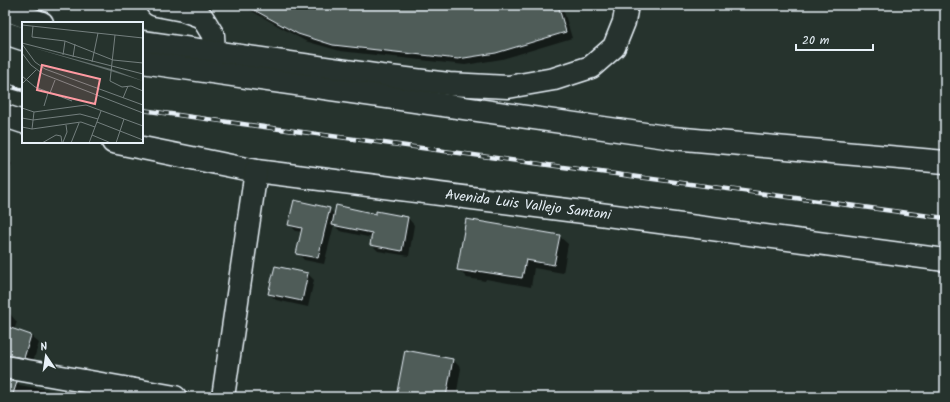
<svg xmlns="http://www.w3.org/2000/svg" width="950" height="402" font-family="Kalam,sans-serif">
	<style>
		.shadow { fill: #0007 }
		.building { fill: #505c59; stroke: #e8f1f8 }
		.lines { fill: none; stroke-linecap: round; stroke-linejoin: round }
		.minor-casing { stroke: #e8f1f8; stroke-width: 25 }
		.minor { stroke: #26332d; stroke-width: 22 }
		.rail-casing { stroke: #e8f1f8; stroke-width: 4.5 }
		.rail { stroke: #26332d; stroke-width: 3; stroke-dasharray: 9; stroke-linecap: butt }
		.labels { text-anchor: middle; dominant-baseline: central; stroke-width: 3.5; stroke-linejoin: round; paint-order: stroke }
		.street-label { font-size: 14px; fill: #e8f1f8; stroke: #26332d }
		.inset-road { fill: none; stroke: #747f7e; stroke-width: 1 }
		.view { fill: #ff9aa2; fill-opacity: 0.15; stroke: #ff9aa2; stroke-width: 2 }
		.inset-edge { fill: none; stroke: #e8f1f8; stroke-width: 2 }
	</style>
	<rect width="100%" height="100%" fill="#26332d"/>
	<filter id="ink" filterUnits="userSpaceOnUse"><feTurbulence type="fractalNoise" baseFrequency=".025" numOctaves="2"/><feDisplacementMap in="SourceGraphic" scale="8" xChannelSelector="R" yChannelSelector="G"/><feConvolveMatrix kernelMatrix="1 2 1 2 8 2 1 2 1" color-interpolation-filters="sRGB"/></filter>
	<g filter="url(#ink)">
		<!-- shadow -->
		<g class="shadow">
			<polygon points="241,5 562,5 572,38 502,59 465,65 340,51 305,41"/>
			<polygon points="5,158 12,164 5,181"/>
			<polygon points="329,209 335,215 377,215 377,213 408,218 414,225 409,256 378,251 371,244 372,238 340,231 334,225 324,264 304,260 298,253 302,232 296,231 289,224"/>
			<polygon points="559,236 568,244 563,273 534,268 531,287 486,279 485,281 467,278 458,269"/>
			<polygon points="308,274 314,280 308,307 276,300 269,294"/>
			<polygon points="5,313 10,314 17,322 14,330 31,336 39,343 32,365 5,360"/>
			<polygon points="453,360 461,368 456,397 397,397"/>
			<polygon points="5,381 16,383 19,385 90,397 5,397"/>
		</g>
		<!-- building -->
		<g class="building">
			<polygon points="245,5 558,5 566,32 496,53 458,59 333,45 298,34"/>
			<polygon points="294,200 330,208 318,258 296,254 302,228 288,225"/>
			<polygon points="336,205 376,214 376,211 408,217 402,251 370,245 372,233 332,225"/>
			<polygon points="466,219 560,235 554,265 526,260 522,278 477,271 477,273 457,270"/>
			<polygon points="275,266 308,273 302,301 268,294"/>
			<polygon points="5,326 31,335 24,358 5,355"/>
			<polygon points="405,350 453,359 446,397 396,397"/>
			<polygon points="5,380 17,382 12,397 5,397"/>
		</g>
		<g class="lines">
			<!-- minor casing -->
			<g class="minor-casing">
				<g id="minor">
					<polyline points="157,5 183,10 202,17 213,35 214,52"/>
					<polyline points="5,9 42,23"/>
					<polyline points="5,33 23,39"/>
					<polyline points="142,42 381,76 449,84 508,87 554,79 591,67 614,47 624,22 627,5"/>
					<polyline points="142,62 673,138 945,162"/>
					<polyline points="5,116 23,122"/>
					<path id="s1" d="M113 142 256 171 607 215 945 260"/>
					<polyline points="5,367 175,397"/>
					<polyline points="223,397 256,171"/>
				</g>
			</g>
			<!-- minor -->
			<use href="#minor" class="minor"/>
			<!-- rail casing -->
			<g class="rail-casing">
				<g id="rail">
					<polyline points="5,85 23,90"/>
					<polyline points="142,110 257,126 945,218"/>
				</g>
			</g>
			<!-- rail -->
			<use href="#rail" class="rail"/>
		</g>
	</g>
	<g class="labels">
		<!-- street labels -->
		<g class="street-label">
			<text stroke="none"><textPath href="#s1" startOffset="420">Avenida Luis Vallejo Santoni</textPath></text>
		</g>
	</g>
	<!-- overview -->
	<g transform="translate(22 22)">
		<rect width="121" height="121" fill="#26332d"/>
		<path d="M12 26 89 47 121 59 69 43Z" fill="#636f6d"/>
		<path class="inset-road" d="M0 3 121 16M11 4 10 15 43 19 91 38 121 41M93 13 88 59 100 65 109 64 121 69M0 21 121 52M0 22 13 40 23 47 121 83M0 31 9 43 21 52 121 91M41 33 43 19M51 35 53 22M70 40 76 11M0 54 13 65 50 79M0 62 14 48M28 71 33 58M101 76 106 64M22 84 26 71M0 86 12 90 64 83 121 104M0 96 11 98 58 92 76 97M75 100 121 118M0 105 10 107 59 100 73 105M10 107 12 90M70 113 89 121M41 120 45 110 44 103M20 121 34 113 39 114 40 121M49 121 57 101M67 121 79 89M94 121 102 97"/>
		<path class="view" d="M20 43 78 57 73 82 15 68Z"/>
		<rect width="121" height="121" class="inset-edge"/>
	</g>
	<!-- margin -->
	<rect width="950" height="402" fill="none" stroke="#26332d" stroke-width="20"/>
	<rect x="10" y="10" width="930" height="382" fill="none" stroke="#e8f1f8" stroke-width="1.5" filter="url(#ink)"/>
	<!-- north arrow -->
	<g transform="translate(46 356) rotate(347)" stroke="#26332d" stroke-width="3" paint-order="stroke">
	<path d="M0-3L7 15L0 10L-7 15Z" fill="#e8f1f8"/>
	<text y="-6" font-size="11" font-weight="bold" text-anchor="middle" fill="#e8f1f8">N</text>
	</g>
	<!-- scale -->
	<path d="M796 44v6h77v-6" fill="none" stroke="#e8f1f8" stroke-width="2"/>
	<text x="802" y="44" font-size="12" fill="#e8f1f8" stroke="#26332d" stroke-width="3" paint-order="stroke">20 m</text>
</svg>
